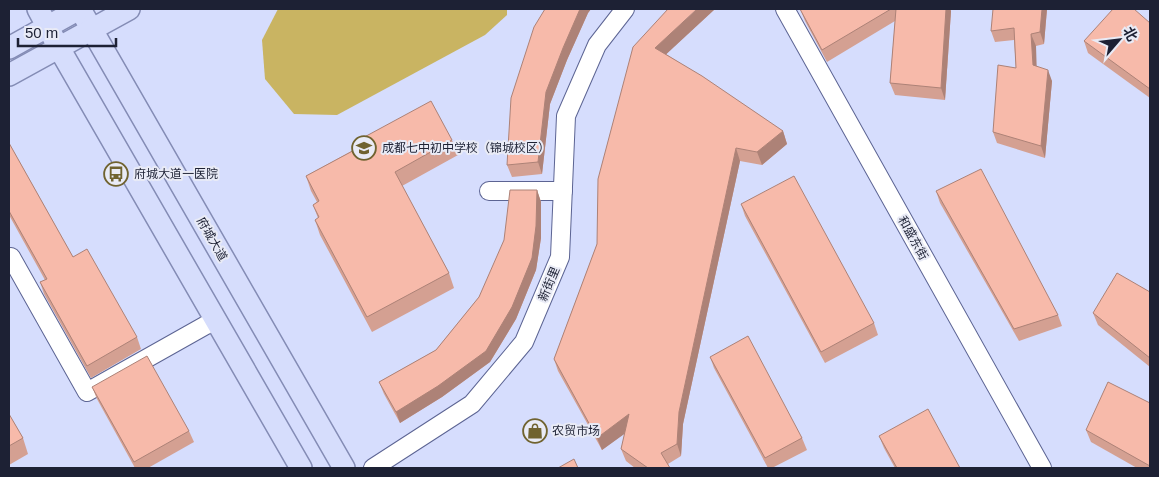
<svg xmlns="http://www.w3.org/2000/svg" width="1159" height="477" font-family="Helvetica,'Noto Sans SC',sans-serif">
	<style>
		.green { fill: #c9b462 }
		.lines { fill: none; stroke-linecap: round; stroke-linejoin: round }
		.minor-casing { stroke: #5c6493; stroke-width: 20 }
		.major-casing { stroke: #848cb5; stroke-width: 24 }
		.minor { stroke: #fff; stroke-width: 18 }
		.major { stroke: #d6ddfc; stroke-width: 21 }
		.wall { fill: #d4a092 }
		.shaded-wall { fill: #ad8277 }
		.building { fill: #f7baaa; stroke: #ad8277 }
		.labels { text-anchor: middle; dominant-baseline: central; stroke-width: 4; stroke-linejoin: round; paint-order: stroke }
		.poi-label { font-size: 12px; fill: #1d2134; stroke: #e9ebf6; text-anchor: start }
		.street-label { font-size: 12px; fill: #1d2134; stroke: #e9ebf6 }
	</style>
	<rect width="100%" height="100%" fill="#d6ddfd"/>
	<!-- green -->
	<polygon class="green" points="278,9 507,9 507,15 485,35 337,115 294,114 265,79 262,40"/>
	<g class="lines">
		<!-- minor casing -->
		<g class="minor-casing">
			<g id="minor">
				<polyline points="785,9 1042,468"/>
				<polyline points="489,191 563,191"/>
				<polyline points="9,258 11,257 87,392 215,320"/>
				<polyline points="373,468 472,404 524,342 560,257 566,116 597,45 625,9"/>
			</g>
		</g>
		<!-- major casing -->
		<g class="major-casing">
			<g id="major">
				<polyline points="38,9 59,48 301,468"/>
				<polyline points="80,9 344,468"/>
				<polyline points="9,48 79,9"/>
				<polyline points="9,75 129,9"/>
			</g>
		</g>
		<!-- minor -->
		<use href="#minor" class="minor"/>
		<!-- major -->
		<use href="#major" class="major"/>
	</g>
	<!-- wall -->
	<g class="wall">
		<polygon points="545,9 591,9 588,13 567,60 550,104 542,174 512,177 507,165"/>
		<polygon points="715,9 666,54 783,131 787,144 762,165 740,161 683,424 681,456 668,464 670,468 635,468 626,461 621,449 625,433 602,450 558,371 554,359 597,244 633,47"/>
		<polygon points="800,9 950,9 951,11 945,100 895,95 890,83 895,21 827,62 805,21"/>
		<polygon points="1047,9 1044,44 1036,46 1036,66 1052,81 1045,158 997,143 993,132 1016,68 1014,40 995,42 991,31"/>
		<polygon points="1150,23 1150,98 1088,53 1084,41"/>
		<polygon points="452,140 458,155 402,186 449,273 454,288 372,332 320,235 315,220 318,218 313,205 317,202 311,191 306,176 359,147 357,141"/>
		<polygon points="9,143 73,257 137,337 141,349 91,378 44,294 40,282 45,280 9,215"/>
		<polygon points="537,190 541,202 541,238 536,270 516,319 490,362 442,397 400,423 384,394 379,382 436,350 479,297"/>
		<polygon points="936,191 1058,315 1062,326 1019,341 940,203"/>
		<polygon points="741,204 874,323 878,335 825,363 745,216"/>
		<polygon points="1150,292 1150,367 1098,325 1093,313"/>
		<polygon points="710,357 802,438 807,450 772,468 768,468 714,368"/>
		<polygon points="92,387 189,431 194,442 148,468 135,468 97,399"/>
		<polygon points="1150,403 1150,468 1137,468 1091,442 1086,430"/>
		<polygon points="9,414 23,438 28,454 9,465"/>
		<polygon points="879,436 960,468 895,468 884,448"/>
	</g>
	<!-- shaded-wall -->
	<g class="shaded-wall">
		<polygon points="580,9 591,9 588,13 567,60 550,104 542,174 538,162 546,92 563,48"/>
		<polygon points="697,9 715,9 660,60 655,48"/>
		<polygon points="946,9 950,9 951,11 945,100 941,88"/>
		<polygon points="1042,9 1047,9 1044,44 1040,32"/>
		<polygon points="1031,34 1036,46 1037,77 1033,65"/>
		<polygon points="1048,70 1052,81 1045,158 1041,146"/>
		<polygon points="783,131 787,144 762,165 757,152"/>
		<polygon points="736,148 740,161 683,424 681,456 677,444 679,412"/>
		<polygon points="537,190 541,202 541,238 536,270 516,319 490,362 442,397 400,423 396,412 486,351"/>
		<polygon points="629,414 634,427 602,450 597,438"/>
	</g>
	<!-- building -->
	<g class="building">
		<polygon points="545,9 580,9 563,48 546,92 538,162 507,165 511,98 534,27"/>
		<polygon points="668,9 697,9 655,48 702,76 783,131 757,152 736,148 679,412 677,444 661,453 670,468 648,468 621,449 629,414 597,438 554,359 597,244 598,179 633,47"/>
		<polygon points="800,9 891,9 822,50"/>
		<polygon points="896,9 946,9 941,88 890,83"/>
		<polygon points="993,9 1042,9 1040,32 1031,34 1033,65 1048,70 1041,146 993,132 998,65 1016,68 1014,28 991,31"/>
		<polygon points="1113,9 1134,9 1150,23 1150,89 1084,41"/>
		<polygon points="431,101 452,140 395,172 449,273 367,317 315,220 319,217 313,205 319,201 306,176 360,147 357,141"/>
		<polygon points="9,143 73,257 87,249 137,337 87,366 40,282 47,279 9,211"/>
		<polygon points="981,169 1058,315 1014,329 936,191"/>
		<polygon points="794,176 874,323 821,352 741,204"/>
		<polygon points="510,190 537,190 536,226 532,258 512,307 486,351 438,386 396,412 379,382 436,350 479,297 504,240"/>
		<polygon points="1117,273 1150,292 1150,358 1093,313"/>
		<polygon points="748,336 802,438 765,458 710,357"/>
		<polygon points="147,356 189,431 134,462 92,387"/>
		<polygon points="1108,382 1150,403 1150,466 1086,430"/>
		<polygon points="928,409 960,468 897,468 879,436"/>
		<polygon points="9,414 23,438 9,446"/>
		<polygon points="574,459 578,468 558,468"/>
	</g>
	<!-- icons -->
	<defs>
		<g id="school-ring" transform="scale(1.25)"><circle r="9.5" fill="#e9ebf6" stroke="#706330" stroke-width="1.5"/><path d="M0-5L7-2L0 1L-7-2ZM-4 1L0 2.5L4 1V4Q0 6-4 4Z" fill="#706330"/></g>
		<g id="bus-ring" transform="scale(1.25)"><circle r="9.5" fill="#e9ebf6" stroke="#706330" stroke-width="1.5"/><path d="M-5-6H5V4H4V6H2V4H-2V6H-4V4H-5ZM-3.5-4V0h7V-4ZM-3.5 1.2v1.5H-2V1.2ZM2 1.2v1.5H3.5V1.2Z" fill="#706330"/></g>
		<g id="shop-ring" transform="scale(1.25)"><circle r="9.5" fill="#e9ebf6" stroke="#706330" stroke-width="1.5"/><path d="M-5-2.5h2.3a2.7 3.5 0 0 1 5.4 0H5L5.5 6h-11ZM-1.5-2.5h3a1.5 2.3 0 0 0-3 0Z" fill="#706330"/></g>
	</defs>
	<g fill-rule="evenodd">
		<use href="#school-ring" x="364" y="148"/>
		<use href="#bus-ring" x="116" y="174"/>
		<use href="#shop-ring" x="535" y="431"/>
	</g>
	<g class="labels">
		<!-- poi labels -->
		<g class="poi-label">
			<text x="382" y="148">成都七中初中学校（锦城校区）</text>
			<text x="134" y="174">府城大道一医院</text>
			<text x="552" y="431">农贸市场</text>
		</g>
		<!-- street labels -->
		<g class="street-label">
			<text transform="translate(913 238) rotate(61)">和盛东街</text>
			<text transform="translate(212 239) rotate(60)">府城大道</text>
			<text transform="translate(549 284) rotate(-67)">新街里</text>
		</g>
	</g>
	<!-- border -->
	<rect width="1159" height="477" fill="none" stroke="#1d2134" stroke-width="20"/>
	<!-- north arrow -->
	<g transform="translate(1119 40) rotate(62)" stroke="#e9ebf6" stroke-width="4" paint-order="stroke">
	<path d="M0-4L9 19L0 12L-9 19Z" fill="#1d2134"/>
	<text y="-8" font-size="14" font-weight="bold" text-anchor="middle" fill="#1d2134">北</text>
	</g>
	<!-- scale -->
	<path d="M18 38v8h98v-8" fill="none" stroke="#1d2134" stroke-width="2.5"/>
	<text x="25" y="38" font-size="15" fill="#1d2134" stroke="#e9ebf6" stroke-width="4" paint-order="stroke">50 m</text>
</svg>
